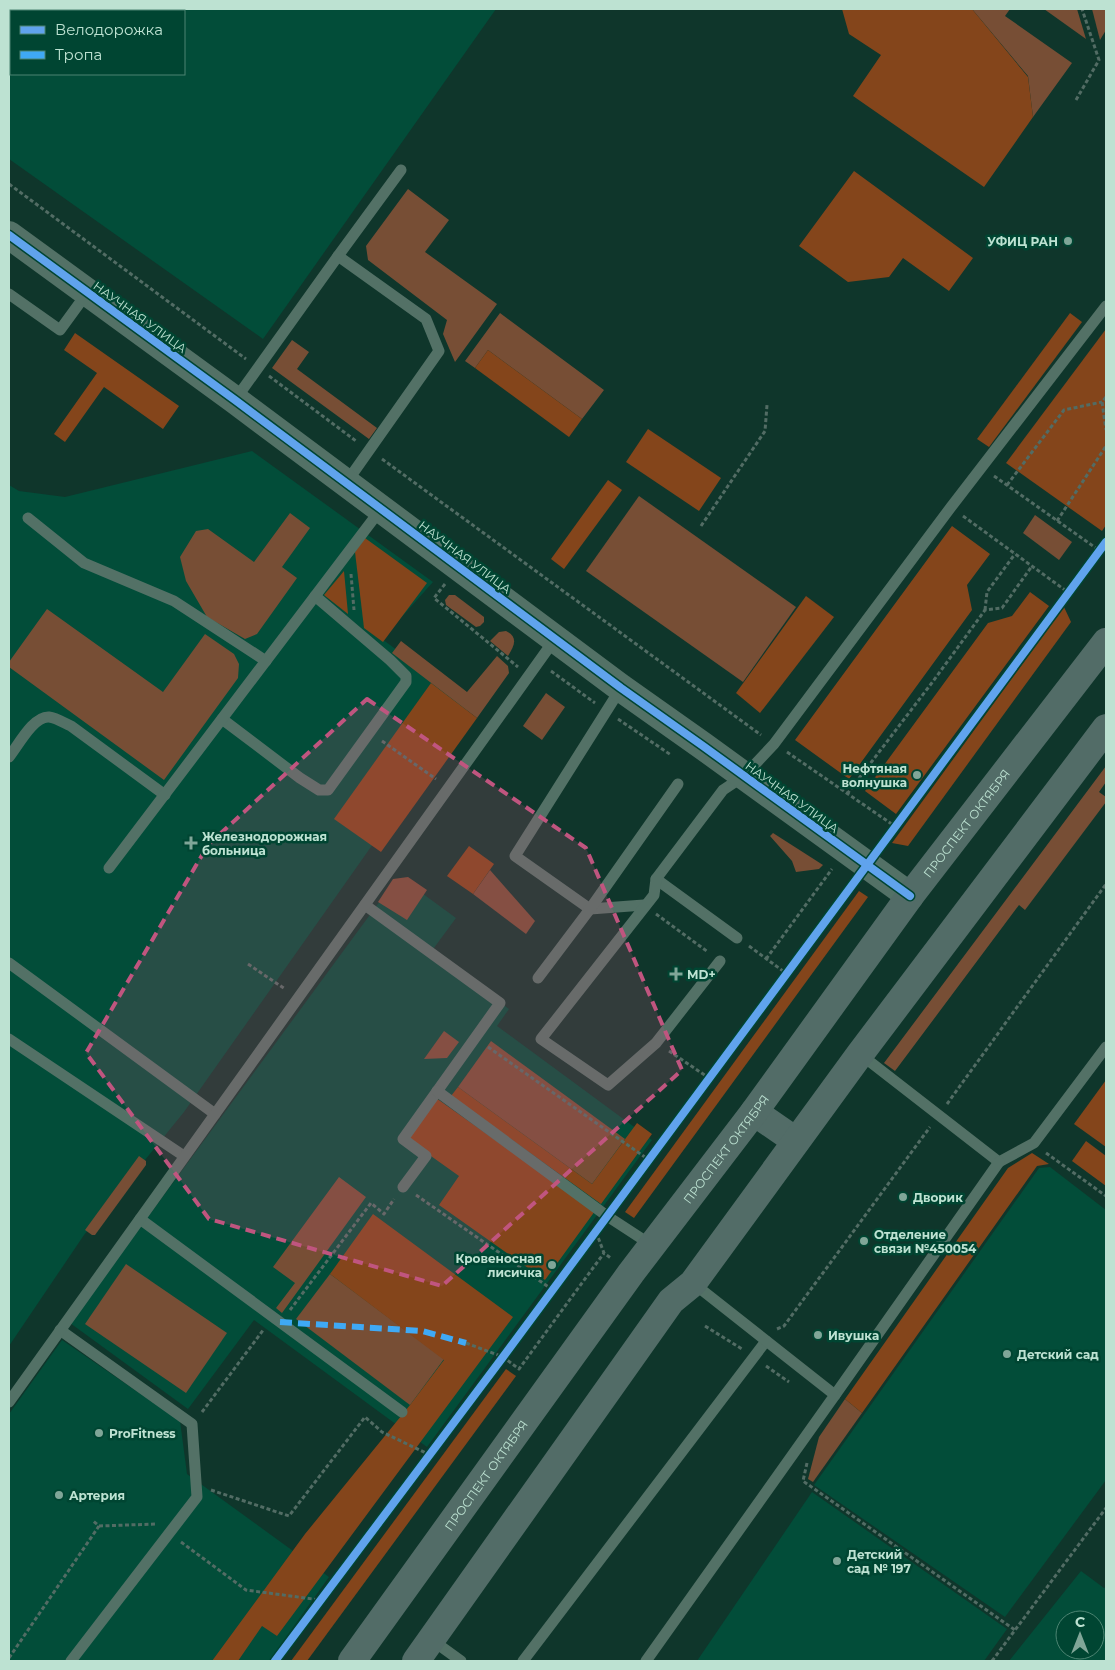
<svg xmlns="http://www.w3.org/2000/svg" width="1115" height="1670" font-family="Montserrat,sans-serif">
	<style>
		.built { fill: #024d39; fill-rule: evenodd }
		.green { fill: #774e35 }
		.forest { fill: #84451b }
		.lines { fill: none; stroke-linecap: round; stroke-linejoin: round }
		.path { stroke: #526c64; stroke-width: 3; stroke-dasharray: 4 2.5; stroke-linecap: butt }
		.lane { stroke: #537166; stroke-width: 11 }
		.secondary { stroke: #537166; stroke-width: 28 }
		.primary { stroke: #526c67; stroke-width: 28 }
		.quiet { stroke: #3fa9f5; stroke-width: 6; stroke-dasharray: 12 6; stroke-linecap: butt }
		.cycleway-casing { stroke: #004532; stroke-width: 11 }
		.cycleway { stroke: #60a3ed; stroke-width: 8 }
		.marked { fill: #c0557f; fill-opacity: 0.2; stroke: #c0557f; stroke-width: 4; stroke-dasharray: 10 6; stroke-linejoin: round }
		.poi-dot { fill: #80a698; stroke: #004532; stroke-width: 2 }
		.labels { text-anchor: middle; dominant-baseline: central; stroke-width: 5; stroke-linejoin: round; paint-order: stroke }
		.poi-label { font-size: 12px; font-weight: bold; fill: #bde2d2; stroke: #004532; text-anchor: start }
		.street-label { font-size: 12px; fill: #bde2d2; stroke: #004532 }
	</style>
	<rect width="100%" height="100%" fill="#0f362b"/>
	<!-- built -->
	<g class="built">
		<path d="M9 9H496L263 339 9 159ZM184 11V74H11V11Z"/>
		<polygon points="252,451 433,582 382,639 471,705 184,1112 84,1235 9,1346 9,485 19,491 65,497"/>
		<polygon points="404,880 456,918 431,952 509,1009 497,1026 652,1140 427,1447 254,1320 188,1409 70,1323 394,882"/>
		<polygon points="1050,1167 1106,1210 1106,1480 1005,1617 814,1485 1039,1168"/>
		<polygon points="62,1340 180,1421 187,1474 329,1577 269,1661 9,1661 9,1414"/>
		<polygon points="812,1492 1007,1629 984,1661 697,1661"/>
		<path d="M1081 1571 1104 1588 1106 1587V1661H1009ZM1065 1620H1095V1650H1065Z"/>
	</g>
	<!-- green -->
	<g class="green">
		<polygon points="972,9 1010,9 1005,16 1072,63 1033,117 1028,76"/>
		<polygon points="1044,9 1077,9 1086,39"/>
		<polygon points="1092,9 1106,9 1106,30 1100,40"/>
		<polygon points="408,189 449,220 425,252 497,304 455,362 443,334 447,320 368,260 366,246"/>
		<polygon points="500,313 604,390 582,419 488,350 475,368 465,361"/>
		<polygon points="292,340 309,352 297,369 377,428 369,439 272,368"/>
		<polygon points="639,496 796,607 743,682 586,571"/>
		<polygon points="290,513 310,528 282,567 297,578 257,634 245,639 207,617 186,581 180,557 196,531 208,529 254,562"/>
		<polygon points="1035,515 1072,542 1059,560 1023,533"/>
		<polygon points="449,595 455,595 484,617 484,622 480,626 476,627 446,605 445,600"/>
		<polygon points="47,609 163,692 205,634 234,654 239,664 238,678 164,780 9,667 9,662"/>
		<path d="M506 631C518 637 515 645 508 656L490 641 499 632Z"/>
		<polygon points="401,641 467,692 497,656 508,666 509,673 477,718 392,653"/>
		<polygon points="546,693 565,707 542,740 523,726"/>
		<polygon points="1106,766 1106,782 1099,792 1106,797 1106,802 1025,910 1019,905 895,1071 884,1063"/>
		<polygon points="773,833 823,865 819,869 796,872 792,861 770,836"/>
		<polygon points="490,870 535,921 526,934 473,894"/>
		<polygon points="408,877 427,890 407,920 378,902 393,879"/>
		<polygon points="444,1031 459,1042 447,1058 424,1059"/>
		<polygon points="491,1041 625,1139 592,1184 458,1087"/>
		<polygon points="139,1156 146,1161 146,1165 95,1235 92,1235 85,1230"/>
		<polygon points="339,1177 366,1197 282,1313 276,1308 295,1283 273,1267"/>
		<polygon points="126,1264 227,1333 186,1393 85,1324"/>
		<polygon points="330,1274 444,1359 410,1405 296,1319"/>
		<polygon points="845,1399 862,1413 813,1482 808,1479 819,1437"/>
	</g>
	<!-- forest -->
	<g class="forest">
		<polygon points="842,9 972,9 1028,77 1033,117 984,187 853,96 881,55 849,34"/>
		<polygon points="854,171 973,258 949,291 903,258 889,277 848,282 799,246"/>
		<polygon points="1070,313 1082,322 989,447 977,439"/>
		<polygon points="1106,329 1106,525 1102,531 1006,463"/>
		<polygon points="75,333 179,406 163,429 104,387 65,442 54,434 97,373 64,350"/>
		<polygon points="488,350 582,419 569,437 475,368"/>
		<polygon points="648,429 721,478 699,511 626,462"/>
		<polygon points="608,480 622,490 564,569 551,559"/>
		<polygon points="952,526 990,554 967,585 972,610 849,779 795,740"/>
		<polygon points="365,538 427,583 383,642 364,628 355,552"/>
		<polygon points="344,571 348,614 324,595"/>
		<polygon points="1030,592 1049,606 896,814 865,791 988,623 1012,616"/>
		<polygon points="806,596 834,617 760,713 736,693"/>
		<polygon points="1064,607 1071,622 908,846 892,843"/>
		<polygon points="431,683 477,718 381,852 334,819"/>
		<polygon points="469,846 494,864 473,894 447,876"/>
		<polygon points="859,891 868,897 634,1218 625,1212"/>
		<polygon points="1106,1080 1106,1147 1074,1124"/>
		<polygon points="458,1087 592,1184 637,1123 652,1134 601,1204 451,1096"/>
		<polygon points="436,1098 595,1211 545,1280 439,1205 459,1176 407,1139"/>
		<polygon points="1086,1141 1106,1156 1106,1186 1072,1161"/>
		<polygon points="1032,1153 1049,1164 1037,1166 862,1413 845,1399 1008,1168"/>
		<polygon points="373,1214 513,1317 277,1636 262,1626 238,1661 212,1661 305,1534 410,1405 444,1360 330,1274"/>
		<polygon points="506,1369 516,1376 307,1661 291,1661"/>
	</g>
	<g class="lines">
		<!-- path -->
		<g class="path">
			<polyline points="1076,100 1099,60 1082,9"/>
			<polyline points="9,184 246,359"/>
			<polyline points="269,376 356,441"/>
			<polyline points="1106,397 1102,402 1106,430"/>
			<polyline points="382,459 761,735"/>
			<polyline points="994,476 1100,551"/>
			<polyline points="1007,485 1064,410 1102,402"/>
			<polyline points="963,516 1069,593"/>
			<polyline points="1057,521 1106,446"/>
			<polyline points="701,526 765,431 767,405"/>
			<polyline points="351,574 354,610"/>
			<polyline points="445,584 434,598 518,667"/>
			<polyline points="985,610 987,592 1015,554"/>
			<polyline points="551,671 595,703"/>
			<polyline points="618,719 671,755"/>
			<polyline points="382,741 436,779"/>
			<polyline points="787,752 896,827"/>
			<polyline points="847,794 931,684 985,610 1002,608 1032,566"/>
			<polyline points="656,914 708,952"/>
			<polyline points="749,946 787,974"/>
			<polyline points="766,959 832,869"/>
			<polyline points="248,964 285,989"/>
			<polyline points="488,1047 649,1160"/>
			<polyline points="669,1051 709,1078"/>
			<polyline points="947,1104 1106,884"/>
			<polyline points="1046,1153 1106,1196"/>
			<polyline points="416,1195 553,1290"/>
			<polyline points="596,1232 604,1253 612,1259"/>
			<polyline points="290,1310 371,1203 384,1214 394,1199"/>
			<polyline points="705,1326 742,1349"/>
			<polyline points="777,1329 784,1326 930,1127"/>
			<polyline points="466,1343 503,1357 519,1369 604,1253"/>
			<polyline points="766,1366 789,1382"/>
			<polyline points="202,1412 264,1329"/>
			<polyline points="807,1463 803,1481 1015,1630"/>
			<polyline points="211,1490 289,1516 365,1417 382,1432 430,1455"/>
			<polyline points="99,1526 156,1524"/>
			<polyline points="181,1542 246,1590 320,1600"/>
			<polyline points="9,1658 99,1526 92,1520"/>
			<polyline points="992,1661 1106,1508"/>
		</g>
		<!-- lane -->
		<g class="lane">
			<polyline points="338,256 401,170"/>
			<polyline points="9,294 60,330 87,293"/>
			<polyline points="235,400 338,256 426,319 439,351 346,483"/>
			<polyline points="28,518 84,563 174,601 266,661"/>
			<polyline points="621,688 515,856 590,909 644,905"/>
			<polyline points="222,719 300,778 319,790 328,790 406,682 406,676 390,660 315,596"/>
			<path d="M9 757C18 746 33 716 49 717 57 718 64 723 71 726L165 795"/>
			<polyline points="109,868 381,509"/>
			<polyline points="656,879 737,938"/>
			<polyline points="365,905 500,1003 403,1139 426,1156 403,1187"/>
			<polyline points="720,961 656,1043 608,1085 541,1039 654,895 656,879 723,790 744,776 774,744 951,507 1106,306"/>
			<polyline points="9,963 215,1114"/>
			<polyline points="538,978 590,909 678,784"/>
			<polyline points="9,1039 184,1156"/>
			<polyline points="860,1054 999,1162 1034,1143 1106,1047"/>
			<polyline points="437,1091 607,1216 653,1246"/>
			<polyline points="140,1219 402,1412"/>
			<polyline points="60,1330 192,1424 197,1497 71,1661"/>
			<polyline points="835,1395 999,1162"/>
			<polyline points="9,1402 555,639"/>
			<polyline points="432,1640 461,1661"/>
			<polyline points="523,1661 766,1341"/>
			<polyline points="646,1661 835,1395 693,1283"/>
		</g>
		<!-- secondary -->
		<polyline class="secondary" points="9,235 235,400 621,688 703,746 910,896"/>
		<!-- primary -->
		<g class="primary">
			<polyline points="754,1112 796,1141"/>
			<path id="s1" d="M352 1661 631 1273 754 1112 910 896 1106 642"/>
			<polyline points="416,1661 671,1301 693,1283 860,1054 1106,728"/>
		</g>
		<!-- quiet -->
		<polyline class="quiet" points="280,1322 422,1331 466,1343"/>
		<!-- cycleway casing -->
		<g class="cycleway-casing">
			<g id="cycleway">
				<polyline points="9,235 235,400 621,688 703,746 910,896"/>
				<polyline points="275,1661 503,1357 1106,542"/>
			</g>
		</g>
		<!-- cycleway -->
		<use href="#cycleway" class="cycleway"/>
	</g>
	<!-- marked area -->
	<path class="marked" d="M367 699 586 848 682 1070 442 1286 209 1219 86 1053 208 845Z"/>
	<!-- markers -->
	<g class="poi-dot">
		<circle cx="1068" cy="241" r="5"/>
		<circle cx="917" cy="775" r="5"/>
		<path d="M188.5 835.5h5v5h5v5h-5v5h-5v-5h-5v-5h5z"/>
		<path d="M673.5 966.5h5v5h5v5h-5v5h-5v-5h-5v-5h5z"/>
		<circle cx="903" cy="1197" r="5"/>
		<circle cx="864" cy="1241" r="5"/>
		<circle cx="552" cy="1265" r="5"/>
		<circle cx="818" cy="1335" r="5"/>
		<circle cx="1007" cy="1354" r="5"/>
		<circle cx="99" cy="1433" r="5"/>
		<circle cx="59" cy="1495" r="5"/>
		<circle cx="837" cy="1561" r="5"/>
	</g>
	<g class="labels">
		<!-- poi labels -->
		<g class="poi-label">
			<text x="1058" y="241" text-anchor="end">УФИЦ РАН</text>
			<text x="907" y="768" text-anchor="end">Нефтяная<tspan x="907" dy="14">волнушка</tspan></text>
			<text x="202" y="836">Железнодорожная<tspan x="202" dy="14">больница</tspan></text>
			<text x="687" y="974">MD+</text>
			<text x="913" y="1197">Дворик</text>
			<text x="874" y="1234">Отделение<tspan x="874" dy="14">связи №450054</tspan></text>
			<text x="542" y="1258" text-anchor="end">Кровеносная<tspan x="542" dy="14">лисичка</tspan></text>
			<text x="828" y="1335">Ивушка</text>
			<text x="1017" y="1354">Детский сад</text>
			<text x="109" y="1433">ProFitness</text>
			<text x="69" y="1495">Артерия</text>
			<text x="847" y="1554">Детский<tspan x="847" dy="14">сад № 197</tspan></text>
		</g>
		<!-- street labels -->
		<g class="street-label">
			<text transform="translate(140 317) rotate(36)">НАУЧНАЯ УЛИЦА</text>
			<text transform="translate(465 557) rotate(37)">НАУЧНАЯ УЛИЦА</text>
			<text transform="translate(792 797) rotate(36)">НАУЧНАЯ УЛИЦА</text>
			<text stroke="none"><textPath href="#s1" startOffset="1039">ПРОСПЕКТ ОКТЯБРЯ</textPath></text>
			<text stroke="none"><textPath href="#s1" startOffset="634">ПРОСПЕКТ ОКТЯБРЯ</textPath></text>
			<text stroke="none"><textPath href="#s1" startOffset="229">ПРОСПЕКТ ОКТЯБРЯ</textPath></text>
		</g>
	</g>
	<!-- border -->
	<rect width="1115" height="1670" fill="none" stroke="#bde2d2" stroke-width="20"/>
	<!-- legend -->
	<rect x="10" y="10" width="175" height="65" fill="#004532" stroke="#4c8472"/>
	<rect x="20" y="26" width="25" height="8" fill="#60a3ed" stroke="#4c8472"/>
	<text x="55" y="35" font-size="15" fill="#bde2d2">Велодорожка</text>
	<rect x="20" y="51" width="25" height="8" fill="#3fa9f5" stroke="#4c8472"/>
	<text x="55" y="60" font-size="15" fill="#bde2d2">Тропа</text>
	<!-- north arrow -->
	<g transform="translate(1080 1635)"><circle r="24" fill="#004532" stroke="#4c8472"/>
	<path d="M0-4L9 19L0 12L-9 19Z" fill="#80a698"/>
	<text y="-8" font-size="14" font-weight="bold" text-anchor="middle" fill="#bde2d2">С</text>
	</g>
</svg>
